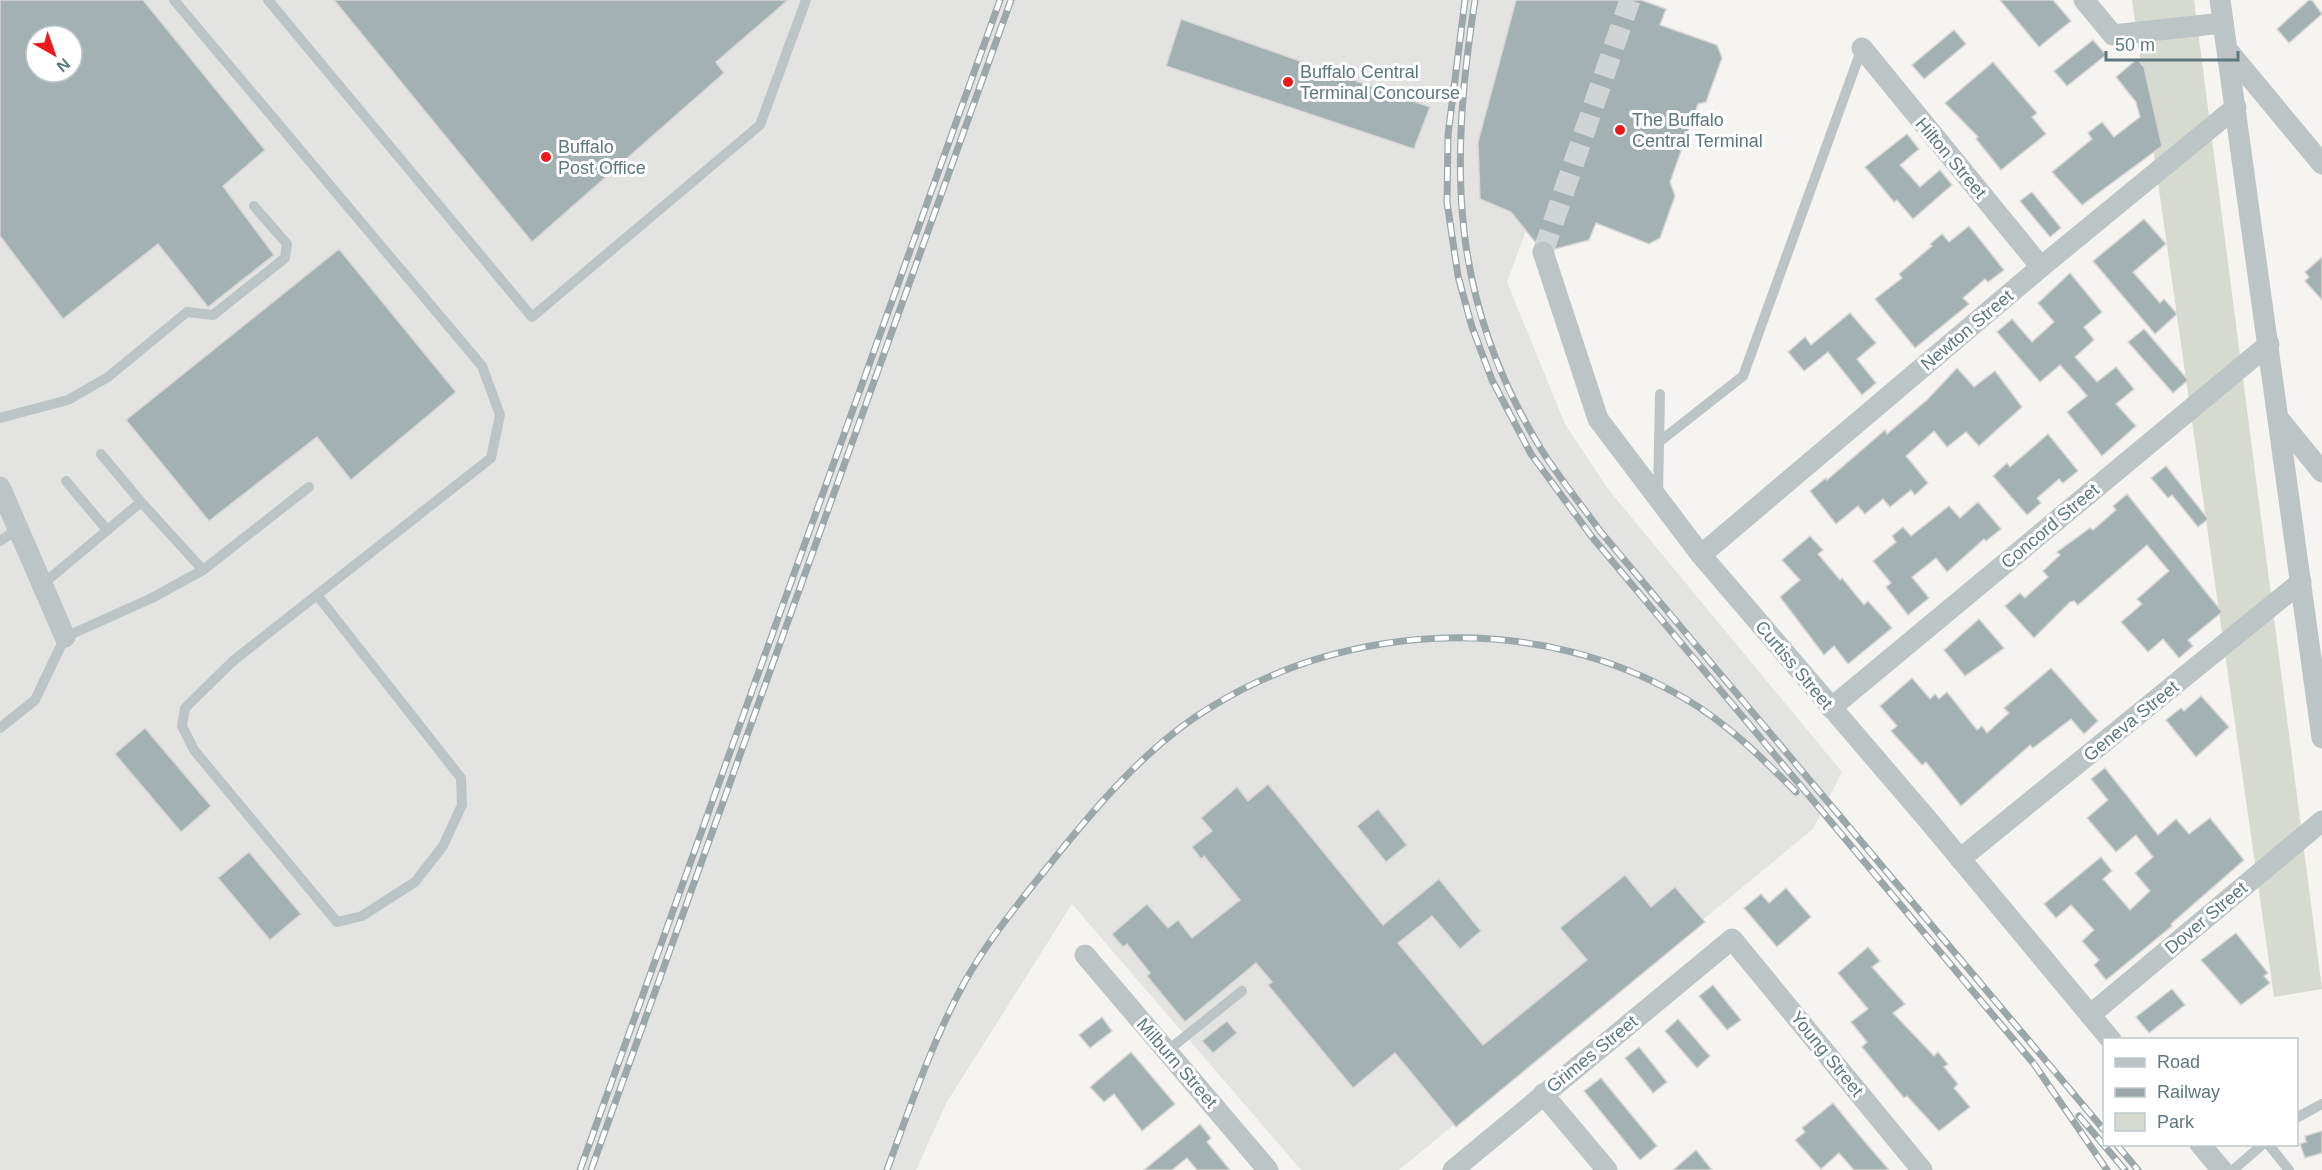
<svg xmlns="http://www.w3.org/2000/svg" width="2322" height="1170" font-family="Arial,sans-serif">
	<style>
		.built { fill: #e3e4e2; fill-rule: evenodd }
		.green { fill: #d6dad0 }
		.building { fill: #a4b1b3; stroke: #d6d6d4; stroke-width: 1.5; fill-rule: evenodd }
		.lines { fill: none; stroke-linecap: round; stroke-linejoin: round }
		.minor-tunnel { stroke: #cfd5d4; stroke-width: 21; stroke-dasharray: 21 10; stroke-linecap: butt }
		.service { stroke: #bdc4c6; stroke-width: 10 }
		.minor { stroke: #bdc4c6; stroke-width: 21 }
		.rail-casing { stroke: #9ca7aa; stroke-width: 7 }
		.rail { stroke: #fff; stroke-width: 4.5; stroke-dasharray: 14; stroke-linecap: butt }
		.poi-dot { fill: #ed1819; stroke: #fff; stroke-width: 2 }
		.labels { text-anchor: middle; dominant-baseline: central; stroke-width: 6; stroke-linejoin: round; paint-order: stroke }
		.poi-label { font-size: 18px; fill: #5e787e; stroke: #fff; text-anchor: start }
		.street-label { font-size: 18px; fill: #5e787e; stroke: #fff }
	</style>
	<rect width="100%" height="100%" fill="#f5f4f1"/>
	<!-- built -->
	<path class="built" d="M0 0H1612L1507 282 1565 424 1608 489 1842 772 1813 829 1399 1170H1301L1072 904 947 1102 916 1170H0ZM36 36H72V72H36Z"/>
	<!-- green -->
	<polygon class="green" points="2132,0 2194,0 2322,989 2274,997"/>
	<!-- building -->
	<g class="building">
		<path d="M0 0H143L265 150 223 186 274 255 208 307 158 244 63 319 0 236ZM36 36H72V72H36Z"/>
		<polygon points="334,0 788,0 716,62 724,73 532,242"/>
		<polygon points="1516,0 1641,0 1666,9 1660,25 1717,45 1722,58 1706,102 1698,104 1670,182 1675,196 1660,238 1649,244 1596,223 1589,240 1555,249 1546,240 1535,242 1511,212 1480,199 1478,142"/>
		<polygon points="2000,0 2053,0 2071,21 2039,47"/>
		<polygon points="2309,0 2312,0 2322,14 2289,43 2277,29"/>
		<polygon points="1181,19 1430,107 1414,149 1166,66"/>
		<polygon points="1954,30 1966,44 1924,79 1912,65"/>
		<polygon points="2093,40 2106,55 2067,86 2054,71"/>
		<polygon points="2137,59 2144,67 2162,146 2082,205 2052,172 2092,139 2088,133 2102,122 2114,137 2140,117 2136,102 2116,77"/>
		<polygon points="1993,62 2037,113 2032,117 2046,134 2001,170 1976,139 1978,137 1945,103"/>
		<polygon points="1907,134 1919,149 1900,165 1920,187 1940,170 1952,185 1913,219 1897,200 1894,202 1865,167"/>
		<polygon points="2032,192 2061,228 2050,237 2020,201"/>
		<polygon points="2144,219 2166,244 2133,272 2160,303 2164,299 2177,314 2155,334 2093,261"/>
		<polygon points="1969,226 2004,270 1988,282 1985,279 1963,298 1969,304 1915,348 1875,299 1902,278 1899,274 1932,246 1930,244 1942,234 1949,242"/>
		<polygon points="339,249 456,392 351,480 317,437 209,521 126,420"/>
		<polygon points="2322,257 2322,300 2305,281 2309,277 2305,272"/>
		<polygon points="2070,273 2102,312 2084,327 2094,340 2075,357 2097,382 2116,367 2134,389 2116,404 2136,426 2102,456 2067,412 2087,396 2078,385 2060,365 2040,382 1997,332 2012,319 2032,342 2054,322 2038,303"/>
		<polygon points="1850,313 1876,343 1857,359 1876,383 1862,395 1828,352 1804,371 1788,352 1805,337 1811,345"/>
		<polygon points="2144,329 2188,380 2173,393 2128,342"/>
		<polygon points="1957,368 1974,387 1995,371 2022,407 1979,446 1966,432 1947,447 1934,431 1906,456 1928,483 1915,495 1911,490 1890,507 1883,499 1865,514 1858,506 1836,524 1810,491 1826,478 1827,480 1885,430 1887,434 1928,399"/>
		<polygon points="2048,434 2078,471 2063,483 2059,479 2037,498 2041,503 2027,515 1993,476 2007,463 2010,467"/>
		<polygon points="2166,466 2208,519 2198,527 2172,495 2168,498 2151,478"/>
		<polygon points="2127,494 2222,612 2188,640 2193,646 2179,658 2163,639 2148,652 2121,622 2142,604 2137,599 2169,571 2147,545 2078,605 2074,601 2070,602 2034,638 2005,606 2020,593 2025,598 2048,577 2043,571 2060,555 2057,552 2090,528 2093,530 2116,510 2113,506"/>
		<polygon points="1978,502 2001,529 1986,541 1984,539 1947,572 1936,558 1912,577 1929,598 1908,615 1886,587 1891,583 1873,561 1896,542 1892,536 1903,527 1911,536 1949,506 1960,518"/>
		<polygon points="1810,536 1823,550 1818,554 1840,580 1842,578 1864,605 1868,601 1892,628 1848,664 1834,646 1824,655 1780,597 1800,580 1782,560"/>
		<polygon points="1979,619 2004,648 1965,676 1944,650"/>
		<polygon points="2051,668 2098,721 2084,734 2071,719 2033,748 2030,745 1961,806 1926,762 1922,765 1891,731 1897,726 1880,706 1912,678 1930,699 1935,694 1939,699 1947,692 1977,730 1982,726 1987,733 2009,713 2004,708"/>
		<polygon points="2201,696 2229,727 2196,757 2166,720 2181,708 2184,711"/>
		<polygon points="145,728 211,806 181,832 115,754"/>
		<polygon points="2105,768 2158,835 2176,819 2189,834 2210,818 2244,860 2171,924 2172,926 2106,980 2094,965 2099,960 2082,941 2094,930 2071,905 2056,918 2044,904 2101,857 2112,871 2103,879 2130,910 2150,891 2135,873 2153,857 2136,835 2116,852 2087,818 2108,800 2091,779"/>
		<polygon points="1268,784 1383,925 1439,879 1481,931 1460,949 1432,916 1398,943 1483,1045 1587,960 1560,928 1625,875 1651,907 1675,887 1705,922 1456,1127 1395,1053 1353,1088 1268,985 1272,982 1256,963 1185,1022 1147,976 1150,973 1127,944 1123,947 1112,934 1147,904 1168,928 1178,920 1192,938 1240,900 1204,856 1201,859 1192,847 1212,831 1201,818 1237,787 1248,801"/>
		<polygon points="1378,809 1407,845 1386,862 1357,826"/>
		<polygon points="249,852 301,914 270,940 218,878"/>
		<polygon points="1786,888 1811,917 1777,947 1744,908 1761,894 1769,903"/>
		<polygon points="2236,933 2268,973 2264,976 2270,983 2241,1005 2201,960"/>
		<polygon points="1868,947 1880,961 1872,967 1905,1004 1893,1013 1934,1056 1938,1052 1948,1064 1944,1067 1958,1084 1954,1088 1970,1107 1939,1131 1907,1096 1904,1098 1862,1047 1867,1042 1851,1022 1868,1009 1838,973"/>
		<polygon points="1713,985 1741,1020 1727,1030 1699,996"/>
		<polygon points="2172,989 2185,1005 2149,1033 2136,1017"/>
		<polygon points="1102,1017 1112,1031 1090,1048 1079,1035"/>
		<polygon points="1678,1019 1710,1056 1697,1068 1665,1031"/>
		<polygon points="1227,1021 1237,1033 1213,1053 1202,1041"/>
		<polygon points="1639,1047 1667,1082 1653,1093 1625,1058"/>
		<polygon points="1131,1052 1175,1104 1142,1131 1114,1094 1104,1102 1090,1087"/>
		<polygon points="1601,1078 1657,1146 1640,1160 1584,1091"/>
		<polygon points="1833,1103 1859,1135 1889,1170 1854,1170 1839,1153 1821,1169 1795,1140 1805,1132 1802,1128"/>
		<polygon points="1200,1124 1211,1138 1207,1142 1230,1170 1197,1170 1187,1158 1172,1170 1144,1170"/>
		<polygon points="2322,1131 2322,1153 2305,1158 2300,1144 2306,1142 2305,1136"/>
		<polygon points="1696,1150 1712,1170 1673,1170"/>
	</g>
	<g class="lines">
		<!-- minor-tunnel -->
		<polyline class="minor-tunnel" points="1543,252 1630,0"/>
		<!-- service -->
		<g class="service">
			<polyline points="174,0 482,366 500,415 491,458 233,661 185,708 182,726 194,750 337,922 362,916 415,882 443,846 462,805 461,778 317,595"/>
			<polyline points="268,0 532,317 760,125 806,0"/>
			<polyline points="0,418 68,400 108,377 187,312 213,315 285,258 287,244 254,206"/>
			<polyline points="1659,442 1743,376 1862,48"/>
			<polyline points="101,454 141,502"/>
			<polyline points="66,481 107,530"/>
			<polyline points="1658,495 1660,394"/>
			<polyline points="0,541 19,528"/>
			<polyline points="203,570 309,487"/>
			<polyline points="0,728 35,700 65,637 152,598 203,570 141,502 43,584"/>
			<polyline points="1167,1051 1242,991"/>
			<polyline points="2296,1118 2322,1104"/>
			<polyline points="2268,1144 2289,1170"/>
			<polyline points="2233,1170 2263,1144"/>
		</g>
		<!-- minor -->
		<g class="minor">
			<polyline points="2084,0 2113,35 2223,23"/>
			<polyline points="2220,0 2322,738"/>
			<polyline points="1862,48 2041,267"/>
			<polyline points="2229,52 2322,164"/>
			<polyline points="1543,252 1598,419 1701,555 1928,820 2111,1040"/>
			<polyline points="2279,419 2322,472"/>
			<polyline points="0,487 65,637"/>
			<polyline points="1701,555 2041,267 2236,107"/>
			<polyline points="1831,708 2269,344"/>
			<polyline points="1960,859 2301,582"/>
			<polyline points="1085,955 1268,1170"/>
			<polyline points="2090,1015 2322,821"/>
			<polyline points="1543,1094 1607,1170"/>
			<polyline points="2200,1144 2222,1170"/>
			<polyline points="1453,1170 1732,939 1922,1170"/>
		</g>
		<!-- rail casing -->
		<g class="rail-casing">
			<g id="rail">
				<polyline points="1465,0 1448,135 1447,202 1458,276 1472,327 1492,380 1531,454 1592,537 2034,1064 2107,1170"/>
				<path d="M1475 0C1449 168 1450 300 1541 449 1559 478 1581 504 1600 531L2104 1130"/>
				<polyline points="2079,1116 2125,1170"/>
				<polyline points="2116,1144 2138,1170"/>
				<polyline points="580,1170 1000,0"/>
				<polyline points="591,1170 1011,0"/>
				<path d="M887 1170C910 1107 932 1042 964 983 987 942 1016 906 1046 869 1093 810 1146 746 1211 707 1352 620 1540 613 1684 698 1727 723 1761 757 1796 792"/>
			</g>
		</g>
		<!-- rail -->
		<use href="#rail" class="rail"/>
	</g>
	<!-- markers -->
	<g class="poi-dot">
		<circle cx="1288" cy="82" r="6"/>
		<circle cx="1620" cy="130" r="6"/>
		<circle cx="546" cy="157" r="6"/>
	</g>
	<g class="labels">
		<!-- poi labels -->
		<g class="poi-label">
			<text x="1300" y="72">Buffalo Central<tspan x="1300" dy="21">Terminal Concourse</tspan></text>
			<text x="1632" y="120">The Buffalo<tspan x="1632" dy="21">Central Terminal</tspan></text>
			<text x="558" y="147">Buffalo<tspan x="558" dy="21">Post Office</tspan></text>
		</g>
		<!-- street labels -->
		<g class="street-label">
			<text transform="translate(1951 158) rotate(50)">Hilton Street</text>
			<text transform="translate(1967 330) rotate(-40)">Newton Street</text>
			<text transform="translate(2050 526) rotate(-40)">Concord Street</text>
			<text transform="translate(1794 665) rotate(50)">Curtiss Street</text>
			<text transform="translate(2131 721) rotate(-39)">Geneva Street</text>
			<text transform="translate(2206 918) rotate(-40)">Dover Street</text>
			<text transform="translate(1592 1054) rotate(-39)">Grimes Street</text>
			<text transform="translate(1827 1054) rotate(51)">Young Street</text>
			<text transform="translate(1177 1063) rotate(49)">Milburn Street</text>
		</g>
	</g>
	<!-- legend -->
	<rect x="2103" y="1038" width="195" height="108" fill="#ffffff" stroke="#bfc9cb" stroke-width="1.5"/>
	<rect x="2115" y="1058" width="30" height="9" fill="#bdc4c6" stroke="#bfc9cb" stroke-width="1.5"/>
	<text x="2157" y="1068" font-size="18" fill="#5e787e">Road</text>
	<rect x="2115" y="1088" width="30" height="9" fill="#9ca7aa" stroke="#bfc9cb" stroke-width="1.5"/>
	<text x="2157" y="1098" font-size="18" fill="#5e787e">Railway</text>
	<rect x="2115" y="1113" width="30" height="18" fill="#d6dad0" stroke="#bfc9cb" stroke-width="1.5"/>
	<text x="2157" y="1128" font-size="18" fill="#5e787e">Park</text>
	<!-- north arrow -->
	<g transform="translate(54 54) rotate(140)"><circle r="28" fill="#ffffff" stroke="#bfc9cb" stroke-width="1.5"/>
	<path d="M0-4.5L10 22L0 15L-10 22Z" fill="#ed1819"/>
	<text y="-9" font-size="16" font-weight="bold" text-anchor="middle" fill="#5e787e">N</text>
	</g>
	<!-- scale -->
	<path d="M2106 51v9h132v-9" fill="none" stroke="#5e787e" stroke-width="3"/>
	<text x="2115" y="51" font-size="18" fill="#5e787e" stroke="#ffffff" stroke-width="4.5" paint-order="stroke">50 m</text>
</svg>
